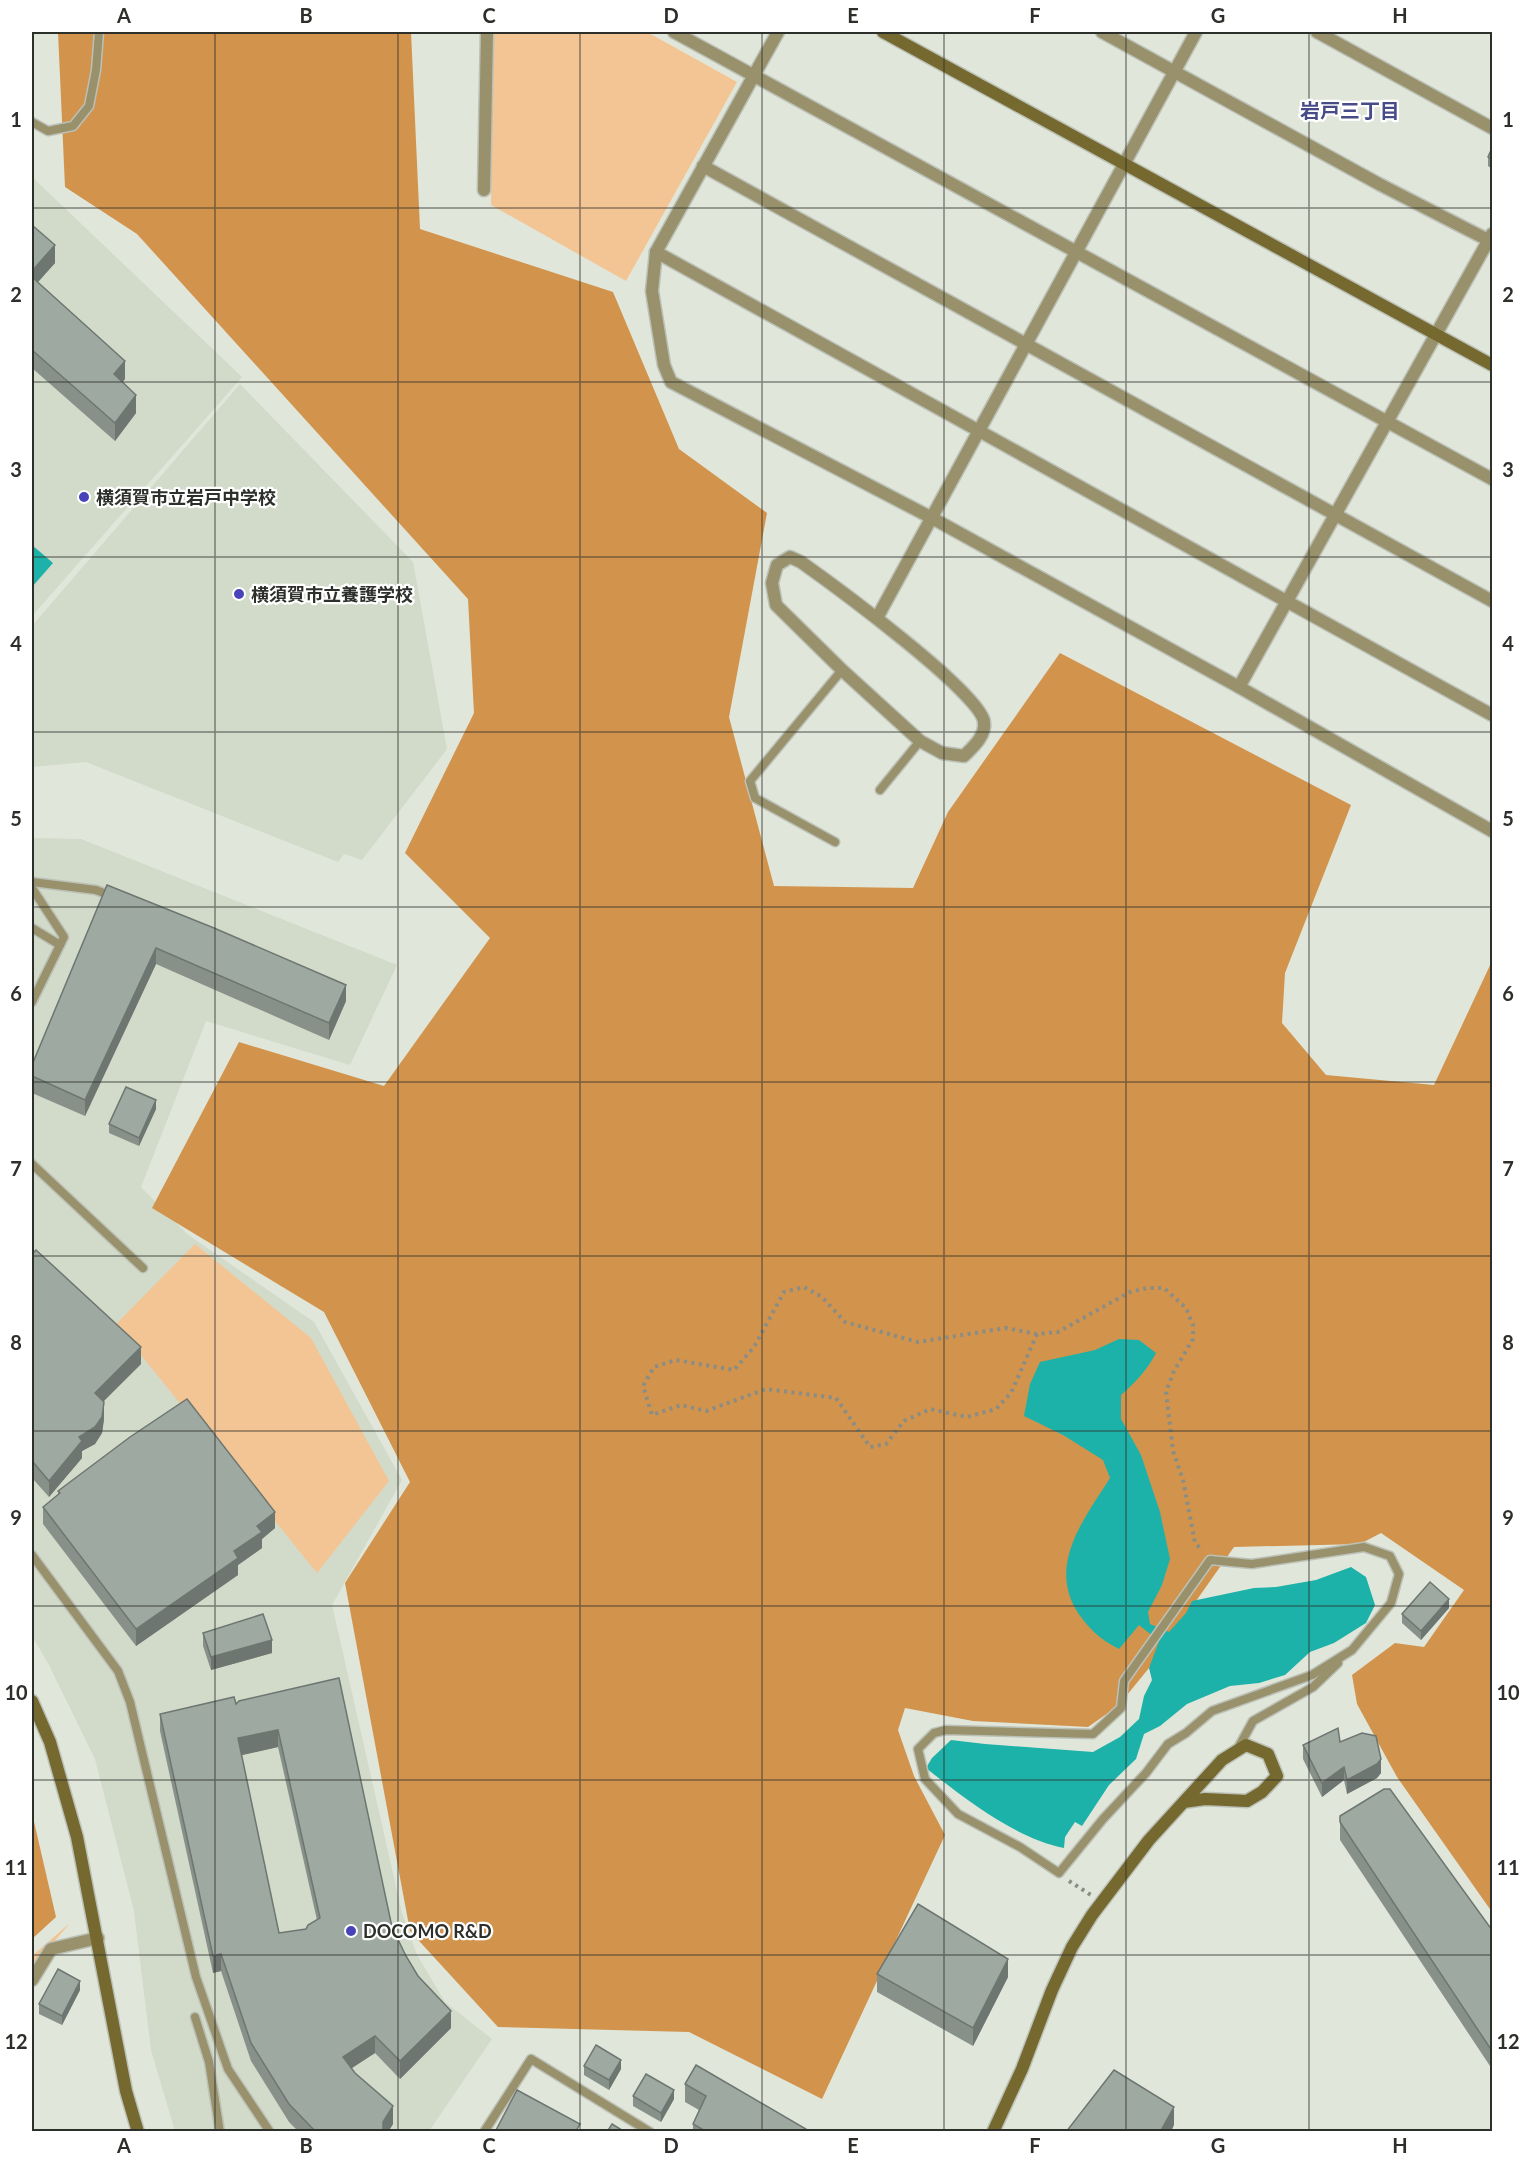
<svg xmlns="http://www.w3.org/2000/svg" width="1524" height="2163" font-family="Lato,'Noto Sans JP',sans-serif">
	<style>
		.built { fill: #d2dac9 }
		.green { fill: #f4c594 }
		.forest { fill: #d2934c }
		.water { fill: #1cb2a9 }
		.lines { fill: none; stroke-linecap: round; stroke-linejoin: round }
		.lane-casing { stroke: #bcc1b7; stroke-width: 11 }
		.street-casing { stroke: #bcc1b7; stroke-width: 15 }
		.secondary-casing { stroke: #bcc1b7; stroke-width: 15 }
		.path { stroke: #898d85; stroke-width: 4; stroke-dasharray: 3 4.5; stroke-linecap: butt }
		.lane { stroke: #98916c; stroke-width: 8 }
		.street { stroke: #98916c; stroke-width: 12 }
		.secondary { stroke: #75692f; stroke-width: 12 }
		.wall { fill: #87918a; fill-rule: evenodd }
		.shaded-wall { fill: #6e7671 }
		.building { fill: #9da9a1; stroke: #6e7671; stroke-width: 1.5; fill-rule: evenodd }
		.grid { fill: none; stroke: #2d2f2a; stroke-width: 1.5; stroke-opacity: 0.55 }
		.poi-dot { fill: #4843b9; stroke: #fff; stroke-width: 2 }
		.labels { text-anchor: middle; dominant-baseline: central; stroke-width: 4.5; stroke-linejoin: round; paint-order: stroke }
		.poi-label { font-size: 18px; font-weight: bold; fill: #2d2f2a; stroke: #fff; text-anchor: start }
		.neighbourhood-label { font-size: 20px; font-weight: bold; fill: #474c89; stroke: #fff }
		.neatline { fill: none; stroke: #2d2f2a; stroke-width: 2 }
		.grid-label { font-size: 20px; text-anchor: middle; font-weight: bold; fill: #2d2f2a }
	</style>
	<rect width="100%" height="100%" fill="#e0e6da"/>
	<!-- built -->
	<g class="built">
		<polygon points="32,177 242,377 32,616"/>
		<polygon points="240,384 413,562 447,749 362,860 344,854 338,862 86,762 32,767 32,626"/>
		<polygon points="32,838 81,839 397,965 350,1065 206,1021 141,1187 187,1234 314,1322 402,1480 332,1605 402,1913 417,1955 445,2002 492,2039 429,2131 175,2131 151,2050 134,1911 95,1759 48,1663 32,1636"/>
	</g>
	<!-- green -->
	<g class="green">
		<polygon points="492,32 647,32 737,82 626,281 491,205"/>
		<polygon points="195,1244 311,1338 389,1481 317,1573 116,1324"/>
		<polygon points="70,1923 32,1968 32,1956"/>
	</g>
	<!-- forest -->
	<g class="forest">
		<polygon points="58,32 411,32 420,229 613,292 679,449 767,513 729,717 774,886 913,888 948,812 1060,653 1351,805 1285,973 1282,1023 1326,1075 1434,1085 1492,961 1492,1912 1397,1777 1357,1704 1352,1675 1395,1643 1424,1647 1464,1590 1381,1533 1360,1544 1234,1547 1149,1668 1118,1706 1088,1727 973,1721 905,1708 898,1730 914,1776 945,1835 822,2099 689,2032 498,2027 410,1931 345,1583 410,1482 324,1312 152,1208 239,1042 384,1086 490,938 405,853 474,713 468,599 137,234 65,187"/>
		<polygon points="32,1813 56,1917 32,1939"/>
	</g>
	<!-- water -->
	<g class="water">
		<polygon points="32,545 53,563 32,587"/>
		<path d="M1119 1339 1139 1340 1156 1353C1147 1370 1136 1382 1121 1395V1419L1141 1455 1160 1512 1170 1559 1162 1585 1148 1612 1150 1624 1169 1632 1186 1613 1192 1601 1254 1588 1276 1587 1316 1580 1351 1567 1366 1577 1375 1605 1366 1623 1334 1643 1310 1652 1285 1675 1259 1683 1230 1686 1187 1704 1160 1726 1144 1734 1136 1759 1109 1785 1082 1826 1075 1822 1065 1837 1064 1848C1015 1838 965 1799 926 1768L932 1758 951 1740 985 1744 1093 1752 1120 1737 1139 1719 1144 1696 1152 1680 1149 1668 1159 1641 1139 1625 1119 1649C1101 1640 1090 1630 1078 1613 1047 1565 1084 1519 1110 1478L1103 1460 1063 1435 1024 1416 1030 1384 1040 1362 1095 1350Z"/>
	</g>
	<g class="lines">
		<!-- lane casing -->
		<g class="lane-casing">
			<g id="lane">
				<polyline points="32,122 48,131 73,126 89,106 96,70 99,32"/>
				<polyline points="880,790 920,741"/>
				<polyline points="835,842 755,798 750,781 842,670"/>
				<polyline points="32,882 96,890 114,897"/>
				<polyline points="32,888 64,937 32,1002"/>
				<polyline points="32,928 60,945"/>
				<polyline points="32,1164 143,1268"/>
				<polygon points="1364,1547 1390,1556 1399,1574 1391,1603 1352,1650 1312,1675 1212,1711 1186,1733 1168,1744 1146,1773 1103,1819 1059,1873 1020,1847 958,1814 925,1779 918,1749 934,1733 946,1730 1093,1734 1121,1708 1124,1681 1210,1560 1252,1564"/>
				<polyline points="32,1555 118,1671 130,1702 196,1977 228,2069 270,2132"/>
				<polyline points="1237,1750 1253,1721 1313,1687 1338,1663"/>
				<polyline points="195,2017 209,2062 220,2132"/>
				<polyline points="484,2132 531,2059 650,2132"/>
			</g>
		</g>
		<!-- street casing -->
		<g class="street-casing">
			<g id="street">
				<polyline points="674,32 1492,479"/>
				<polyline points="778,32 656,252 652,291 664,365 671,382 932,518 1239,687 1492,831"/>
				<polyline points="1102,32 1379,184 1492,242"/>
				<polyline points="1317,32 1492,128"/>
				<polyline points="703,166 1492,601"/>
				<polyline points="484,190 487,32"/>
				<polyline points="656,252 1492,715"/>
				<path d="M790 557 801 562C832 584 981 693 984 722 986 736 973 747 964 756L942 753 920 741 842 670 776 605 772 583 777 565Z"/>
				<polyline points="877,618 1196,32"/>
				<polyline points="1239,687 1492,234"/>
				<polyline points="32,1980 51,1949 98,1938"/>
			</g>
		</g>
		<!-- secondary casing -->
		<g class="secondary-casing">
			<g id="secondary">
				<polyline points="883,32 1492,365"/>
				<polyline points="32,1701 50,1742 77,1837 126,2091 138,2132"/>
				<polyline points="993,2132 1022,2069 1052,1990 1072,1947 1092,1915 1149,1840 1222,1760 1246,1745 1268,1754 1277,1776 1262,1792 1247,1801 1205,1799 1184,1802"/>
			</g>
		</g>
		<!-- path -->
		<g class="path">
			<polyline points="1037,1334 1011,1393 996,1409 967,1417 930,1409 904,1421 886,1444 870,1447 836,1398 766,1389 706,1411 681,1405 652,1415 643,1386 654,1367 676,1360 734,1370 754,1347 784,1292 804,1287 822,1297 845,1322 918,1342 1006,1328 1037,1334 1058,1332 1130,1292 1147,1288 1164,1288 1186,1308 1193,1325 1193,1339 1174,1371 1166,1392 1173,1451 1183,1480 1195,1543 1202,1550"/>
			<polyline points="1069,1881 1091,1895"/>
		</g>
		<!-- lane -->
		<use href="#lane" class="lane"/>
		<!-- street -->
		<use href="#street" class="street"/>
		<!-- secondary -->
		<use href="#secondary" class="secondary"/>
	</g>
	<!-- wall -->
	<g class="wall">
		<polygon points="1492,148 1492,169 1488,166 1488,157"/>
		<polygon points="32,225 55,263 37,282 125,379 122,382 136,413 115,441 32,368"/>
		<polygon points="107,885 346,1001 329,1040 156,964 85,1116 32,1093 32,1065"/>
		<polygon points="156,1109 139,1146 109,1133 109,1124"/>
		<polygon points="32,1254 141,1364 103,1401 104,1419 102,1433 95,1444 82,1451 82,1458 49,1497 33,1479"/>
		<polygon points="58,1491 275,1528 262,1539 262,1548 238,1565 238,1575 136,1646 43,1524 43,1507 58,1495"/>
		<polygon points="1449,1608 1421,1640 1402,1623 1402,1614"/>
		<polygon points="203,1633 272,1653 211,1670 203,1646"/>
		<path d="M339 1678 392 1927 406 1956 451 2028 400 2079 375 2053 351 2068 393 2124 388 2132H299L289 2122 251 2061 221 1971 213 1973 160 1731V1714L236 1704ZM278 1747 317 1920 306 1929 279 1933 241 1755Z"/>
		<polygon points="1340,1742 1381,1773 1377,1778 1347,1794 1344,1780 1322,1797 1303,1759 1303,1745"/>
		<polygon points="1340,1816 1492,1930 1492,2069 1340,1840"/>
		<polygon points="877,1974 1008,1977 973,2046 877,1992"/>
		<polygon points="80,1990 62,2025 39,2014 39,2004"/>
		<polygon points="584,2066 621,2069 609,2090 584,2075"/>
		<polygon points="685,2084 811,2132 693,2132 693,2124 699,2110 685,2102"/>
		<polygon points="633,2096 674,2099 661,2122 633,2106"/>
	</g>
	<!-- shaded-wall -->
	<g class="shaded-wall">
		<polygon points="55,245 55,263 32,289 32,271"/>
		<polygon points="125,361 125,379 114,392 114,374"/>
		<polygon points="136,395 136,413 115,441 115,423"/>
		<polygon points="156,948 156,964 85,1116 85,1100"/>
		<polygon points="346,985 346,1001 329,1040 329,1023"/>
		<polygon points="156,1100 156,1109 139,1146 139,1138"/>
		<polygon points="141,1347 141,1364 95,1410 95,1393"/>
		<polygon points="104,1402 104,1419 102,1433 95,1444 82,1451 82,1458 49,1497 49,1481"/>
		<polygon points="33,1462 33,1479 32,1481 32,1464"/>
		<polygon points="275,1512 275,1528 262,1539 262,1548 238,1565 238,1575 136,1646 136,1629 234,1551 257,1526"/>
		<polygon points="1449,1599 1449,1608 1421,1640 1421,1631"/>
		<polygon points="272,1640 272,1653 211,1670 211,1657"/>
		<polygon points="278,1730 278,1747 238,1756 238,1738"/>
		<polygon points="1381,1759 1381,1773 1377,1778 1347,1794 1347,1780"/>
		<polygon points="1344,1767 1344,1780 1322,1797 1322,1783"/>
		<polygon points="221,1954 221,1971 213,1973 213,1956"/>
		<polygon points="1008,1959 1008,1977 973,2046 973,2028"/>
		<polygon points="80,1981 80,1990 62,2025 62,2016"/>
		<polygon points="451,2011 451,2028 400,2079 400,2061"/>
		<polygon points="375,2036 375,2053 343,2074 343,2057"/>
		<polygon points="621,2060 621,2069 609,2090 609,2080"/>
		<polygon points="674,2090 674,2099 661,2122 661,2113"/>
		<polygon points="393,2106 393,2124 388,2132 383,2132 383,2122"/>
		<polygon points="1174,2107 1174,2125 1171,2132 1160,2132"/>
	</g>
	<!-- building -->
	<g class="building">
		<polygon points="1492,148 1492,159 1488,157"/>
		<polygon points="32,225 55,245 32,271"/>
		<polygon points="32,277 125,361 114,374 136,395 115,423 32,350"/>
		<polygon points="107,885 214,928 346,985 329,1023 156,948 85,1100 32,1076 32,1065"/>
		<polygon points="126,1087 156,1100 139,1138 109,1124"/>
		<polygon points="36,1250 141,1347 95,1393 104,1402 102,1417 95,1427 79,1437 82,1441 49,1481 33,1462 32,1464 32,1254"/>
		<polygon points="187,1399 275,1512 257,1526 262,1532 234,1551 238,1558 136,1629 43,1507 60,1493 58,1491 130,1437"/>
		<polygon points="1430,1582 1449,1599 1421,1631 1402,1614"/>
		<polygon points="263,1614 272,1640 211,1657 203,1633"/>
		<path d="M339 1678 392 1927 406 1956 418 1976 451 2011 400 2061 375 2036 343 2057 355 2073 393 2106 383 2122V2132H316L289 2104 251 2043 221 1954 213 1956 160 1714 234 1697 236 1704 239 1701ZM278 1730 320 1918 308 1925 306 1929 279 1933 238 1738Z"/>
		<polygon points="1338,1728 1340,1742 1362,1733 1376,1736 1381,1759 1377,1764 1347,1780 1344,1767 1322,1783 1303,1745"/>
		<polygon points="1384,1789 1390,1789 1492,1930 1492,2051 1340,1822 1340,1816"/>
		<polygon points="918,1904 1008,1959 973,2028 877,1974"/>
		<polygon points="58,1969 80,1981 62,2016 39,2004"/>
		<polygon points="596,2045 621,2060 609,2080 584,2066"/>
		<polygon points="696,2065 811,2132 707,2132 693,2124 706,2096 685,2084"/>
		<polygon points="1114,2070 1174,2107 1160,2132 1066,2132"/>
		<polygon points="646,2074 674,2090 661,2113 633,2096"/>
		<polygon points="517,2090 580,2124 576,2131 577,2132 495,2132"/>
		<polygon points="612,2124 625,2132 607,2132"/>
	</g>
	<!-- grid -->
	<path class="grid" d="M215 32V2132M398 32V2132M580 32V2132M762 32V2132M944 32V2132M1126 32V2132M1309 32V2132M32 208H1492M32 382H1492M32 557H1492M32 732H1492M32 907H1492M32 1082H1492M32 1256H1492M32 1431H1492M32 1606H1492M32 1780H1492M32 1955H1492"/>
	<!-- markers -->
	<g class="poi-dot">
		<circle cx="84" cy="497" r="6"/>
		<circle cx="239" cy="594" r="6"/>
		<circle cx="351" cy="1931" r="6"/>
	</g>
	<g class="labels">
		<!-- poi labels -->
		<g class="poi-label">
			<text x="96" y="497">横須賀市立岩戸中学校</text>
			<text x="251" y="594">横須賀市立養護学校</text>
			<text x="363" y="1931">DOCOMO R&amp;D</text>
		</g>
		<!-- neighbourhood labels -->
		<g class="neighbourhood-label">
			<text x="1350" y="110">岩戸三丁目</text>
		</g>
	</g>
	<!-- border -->
	<rect width="1524" height="2163" fill="none" stroke="#ffffff" stroke-width="66"/>
	<rect x="33" y="33" width="1458" height="2097" class="neatline"/>
	<g class="grid-label">
		<text x="124" y="23">A</text>
		<text x="306" y="23">B</text>
		<text x="489" y="23">C</text>
		<text x="671" y="23">D</text>
		<text x="853" y="23">E</text>
		<text x="1035" y="23">F</text>
		<text x="1218" y="23">G</text>
		<text x="1400" y="23">H</text>
		<text x="16" y="127">1</text>
		<text x="1508" y="127">1</text>
		<text x="16" y="302">2</text>
		<text x="1508" y="302">2</text>
		<text x="16" y="477">3</text>
		<text x="1508" y="477">3</text>
		<text x="16" y="651">4</text>
		<text x="1508" y="651">4</text>
		<text x="16" y="826">5</text>
		<text x="1508" y="826">5</text>
		<text x="16" y="1001">6</text>
		<text x="1508" y="1001">6</text>
		<text x="16" y="1176">7</text>
		<text x="1508" y="1176">7</text>
		<text x="16" y="1350">8</text>
		<text x="1508" y="1350">8</text>
		<text x="16" y="1525">9</text>
		<text x="1508" y="1525">9</text>
		<text x="16" y="1700">10</text>
		<text x="1508" y="1700">10</text>
		<text x="16" y="1875">11</text>
		<text x="1508" y="1875">11</text>
		<text x="16" y="2049">12</text>
		<text x="1508" y="2049">12</text>
		<text x="124" y="2153">A</text>
		<text x="306" y="2153">B</text>
		<text x="489" y="2153">C</text>
		<text x="671" y="2153">D</text>
		<text x="853" y="2153">E</text>
		<text x="1035" y="2153">F</text>
		<text x="1218" y="2153">G</text>
		<text x="1400" y="2153">H</text>
	</g>
</svg>
